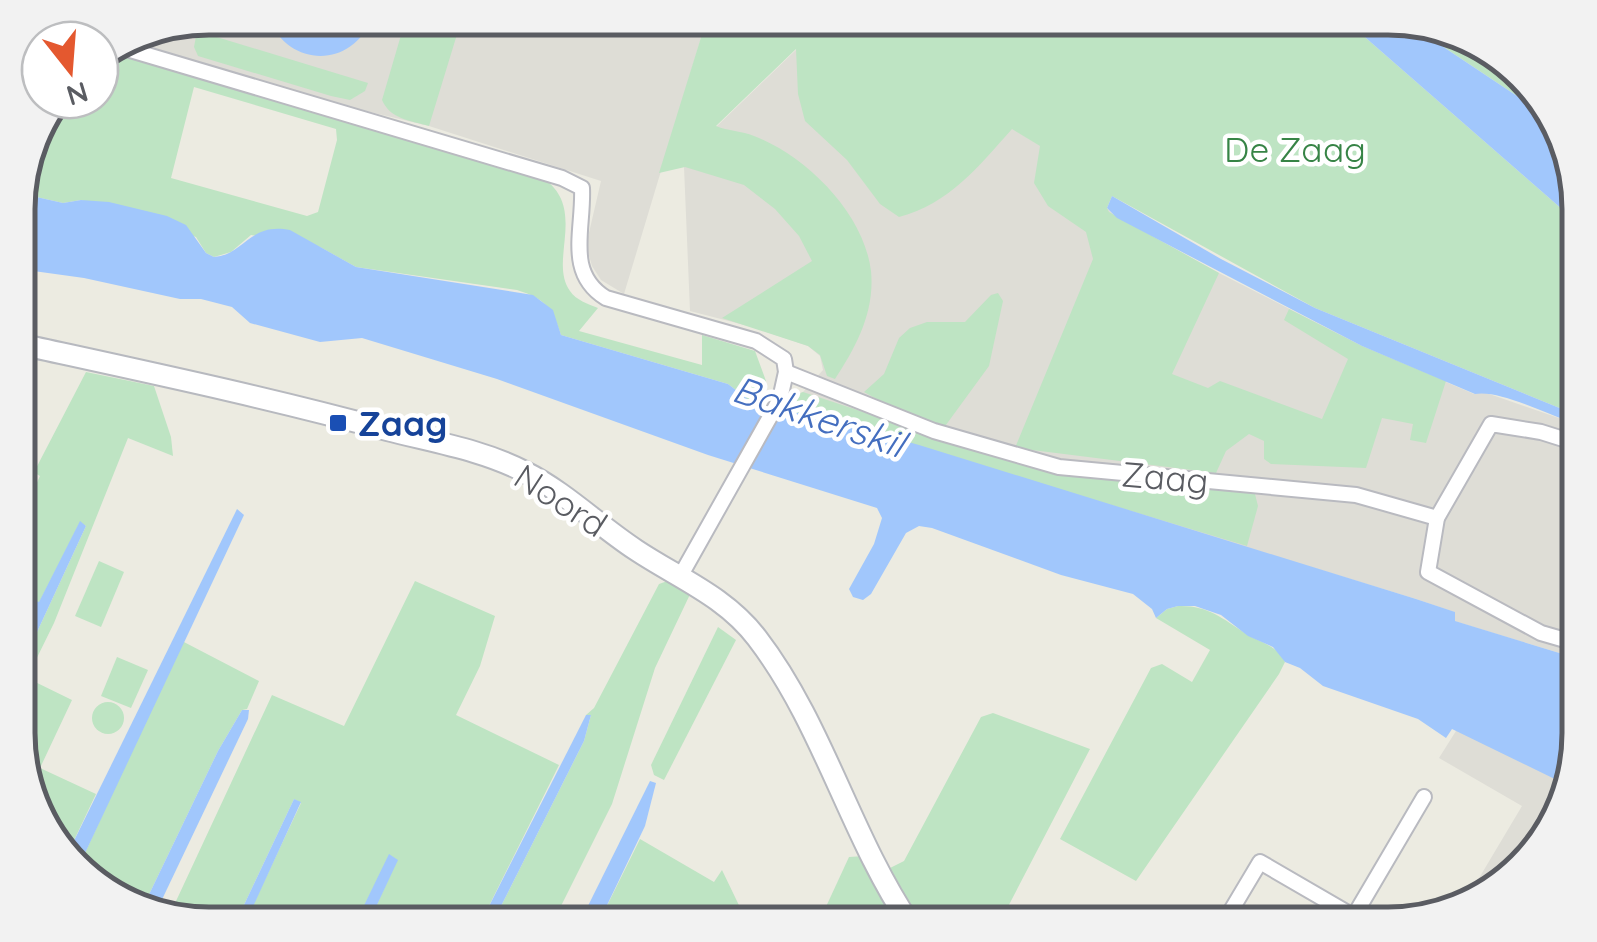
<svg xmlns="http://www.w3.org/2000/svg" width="1597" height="942" font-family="Quicksand,sans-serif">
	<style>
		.industrial { fill: #deddd6 }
		.green { fill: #bee4c3; fill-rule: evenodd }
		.water { fill: #a1c7fc }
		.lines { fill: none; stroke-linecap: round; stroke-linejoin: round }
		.street-casing { stroke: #b9bac0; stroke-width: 18 }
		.secondary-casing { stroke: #b7b9bf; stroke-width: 24 }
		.street { stroke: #fff; stroke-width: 14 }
		.secondary { stroke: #fff; stroke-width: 20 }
		.transit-dot { fill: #1a4fb4; stroke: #fff; stroke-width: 4 }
		.labels { text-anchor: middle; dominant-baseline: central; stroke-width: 9; stroke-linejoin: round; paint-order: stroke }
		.park-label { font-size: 35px; fill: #378446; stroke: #fff }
		.transit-label { font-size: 35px; font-weight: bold; fill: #164399; stroke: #fff; text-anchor: start }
		.street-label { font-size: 35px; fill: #5a5c62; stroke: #fff }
		.water-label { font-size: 38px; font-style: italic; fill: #446ebf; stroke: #fff }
		.rim { fill: none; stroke: #5a5c62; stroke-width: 5 }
	</style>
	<rect width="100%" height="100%" fill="#ecebe1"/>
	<!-- industrial -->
	<g class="industrial">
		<polygon points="209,18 707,18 624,294 601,280 592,266 588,252 588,237 601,181 429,126 118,52"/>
		<polygon points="829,18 1041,146 1117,218 1219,273 1362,346 1474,394 1483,392 1501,398 1579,425 1579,659 1454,621 1454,612 1416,599 784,406 793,396 803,392 823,370 820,356 808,346 752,327 690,311 684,167 716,127"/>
		<polygon points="1478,696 1579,745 1553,829 1484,898 1463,905 1522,806 1439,758"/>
	</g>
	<!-- green -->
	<g class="green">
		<path d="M406 18H462L429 126C411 121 390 119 382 100Z"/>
		<path d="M707 18H1343L1579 224V416L1315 308 1112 196 1107 208 1109 212 1219 273 1172 374 1208 388 1220 381 1322 419 1348 359 1284 320 1289 309 1362 346 1446 381 1426 443 1410 440 1413 424 1382 418 1366 468 1271 464 1264 459V441L1249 434 1226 451 1216 473 1015 448 1093 259 1086 232 1048 206 1034 183 1040 146 1012 129C979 166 949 204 899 217L880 204 847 160 805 121 798 94 796 49 716 126C728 131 742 131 754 136 806 156 864 213 871 271 875 312 856 347 835 379L827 376 820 355 808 346 722 318 812 261 799 236 775 209 744 185 685 167 659 173Z"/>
		<polygon points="1406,22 1484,44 1553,113 1556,122"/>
		<polygon points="197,31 368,83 365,91 350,100 331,96 198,56 194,47"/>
		<path d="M115 53 543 178C588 209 548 261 570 291 576 300 588 304 598 308L579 331 702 365V335L755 351 766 381 763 411 728 384 561 335C552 307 545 299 517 290L356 267 320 247 251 235 231 252 214 257 206 253 196 237 81 200 63 203 19 193V185L64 100H100V59ZM194 87 336 129 337 140 318 212 307 216 171 178Z"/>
		<polygon points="998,293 1003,301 989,366 943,429 907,416 864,392 884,374 899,338 910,328 927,322 965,322 991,295"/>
		<polygon points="86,372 154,386 171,437 173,456 128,438 54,623 27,678 72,700 40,768 96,794 67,855 50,839 19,757 19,671 86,526 80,522 39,603 19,595 19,521 40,476 35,473 19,505 19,501"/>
		<polygon points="803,392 1017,463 1255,494 1258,506 1247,546 803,412 779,417 793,396"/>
		<polygon points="99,561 124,572 101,627 75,616"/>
		<polygon points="676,578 694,586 655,668 612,804 552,924 492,924 584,741 591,715 586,715 594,708 659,584"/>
		<polygon points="415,581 495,616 480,666 456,715 559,765 480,924 368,924 397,860 390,855 355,924 244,924 301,803 294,799 235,924 209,924 170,914 272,695 344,726"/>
		<path d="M1178 606C1207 605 1222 618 1245 633 1260 643 1276 644 1285 662L1279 674 1136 881 1060 839 1151 668 1162 664 1192 682 1210 650 1156 618 1167 609Z"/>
		<polygon points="718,627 736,640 664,780 654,775 651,765"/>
		<polygon points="182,641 259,681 247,709 242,710 218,751 143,907 113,898 79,866"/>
		<polygon points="117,657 148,670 131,708 101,696"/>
		<circle cx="108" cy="718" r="16"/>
		<polygon points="993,713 1090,749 999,924 921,924 890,868 904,861 981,717"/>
		<polygon points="640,839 714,882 722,870 748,924 598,924"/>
		<polygon points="864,856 899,924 818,924 849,857"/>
	</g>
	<!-- water -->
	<g class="water">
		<path d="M269 18H371C354 68 288 69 269 18Z"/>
		<polygon points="1343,18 1388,18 1406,22 1556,122 1579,196 1579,224"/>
		<path d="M19 193 63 203 81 200 109 202 167 216 186 225 206 253 214 257C244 255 249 222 290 230L356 267 533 295 553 310 561 335 728 384 763 411 779 416 803 412 919 445 1416 599 1455 612V621L1579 659V745L1567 785 1452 729 1446 738 1418 719 1323 686 1300 668 1285 662 1273 647 1248 636 1221 615 1195 606H1178L1167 609 1156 618 1152 609 1133 594 1061 575 932 528 919 526 906 533 871 594 863 600 853 597 849 589 874 544 882 518 877 508 708 455 497 379 362 338 320 342 250 323 232 307 201 299H180L84 278 19 269Z"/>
		<path d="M1112 196 1221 259 1315 308 1579 416V425C1554 417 1499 389 1475 394L1362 346 1117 218 1107 208Z"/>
		<polygon points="237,509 244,515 79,866 67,855"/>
		<polygon points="80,521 86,526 19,671 19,649 32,618 19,602 19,595 39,602"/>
		<polygon points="242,710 249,710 248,719 157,910 143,907 218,751"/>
		<polygon points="586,715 591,715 584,741 492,924 480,924"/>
		<polygon points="650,781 656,783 645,826 598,924 579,924"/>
		<polygon points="294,799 301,802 245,924 235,924"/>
		<polygon points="389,854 398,860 368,924 355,924"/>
	</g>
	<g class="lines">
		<!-- street casing -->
		<g class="street-casing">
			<g id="street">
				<path d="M127 49 562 178 582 188C584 229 565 273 606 298L756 341 784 359 786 372 780 399 681 575"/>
				<polyline points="786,372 934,431 1059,467 1356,495 1437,518"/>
				<polyline points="1579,444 1541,432 1491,424 1437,518 1428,572 1541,633 1579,644"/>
				<polyline points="1351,921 1424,797"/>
				<polyline points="1223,924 1260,862 1353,916"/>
			</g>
		</g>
		<!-- secondary casing -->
		<g class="secondary-casing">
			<path id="secondary" d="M19 344C142 371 266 397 387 430 433 442 483 450 525 472 565 492 598 525 636 550 678 578 725 596 757 638 823 724 850 835 910 924"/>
		</g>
		<!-- street -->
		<use href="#street" class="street"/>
		<!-- secondary -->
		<use href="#secondary" class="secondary"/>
	</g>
	<!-- markers -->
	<rect class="transit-dot" x="328" y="413" width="20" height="20" rx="5"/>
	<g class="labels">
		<!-- park labels -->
		<g class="park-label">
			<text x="1295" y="149">De Zaag</text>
		</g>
		<!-- transit labels -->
		<g class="transit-label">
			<text x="358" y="423">Zaag</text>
		</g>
		<!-- street labels -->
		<g class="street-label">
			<text transform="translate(1165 477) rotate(5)">Zaag</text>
			<text transform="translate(561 500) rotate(33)">Noord</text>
		</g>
		<!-- water labels -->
		<g class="water-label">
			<text transform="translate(819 416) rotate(19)">Bakkerskil</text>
		</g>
	</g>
	<!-- crop -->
	<path d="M0 0H1597V942H0ZM209 35H1388A174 174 0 0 1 1562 209V733A174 174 0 0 1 1388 907H209A174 174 0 0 1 35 733V209A174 174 0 0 1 209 35Z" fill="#f2f2f2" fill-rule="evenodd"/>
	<path class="rim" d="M209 35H1388A174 174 0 0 1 1562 209V733A174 174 0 0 1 1388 907H209A174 174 0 0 1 35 733V209A174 174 0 0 1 209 35Z"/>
	<!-- north arrow -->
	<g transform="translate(70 70) rotate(163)"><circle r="48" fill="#ffffff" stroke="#bdbec0" stroke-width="2.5"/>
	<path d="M0-8L18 38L0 25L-18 38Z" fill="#e4582f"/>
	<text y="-15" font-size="28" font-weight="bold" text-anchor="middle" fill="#5a5c62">N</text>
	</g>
</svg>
